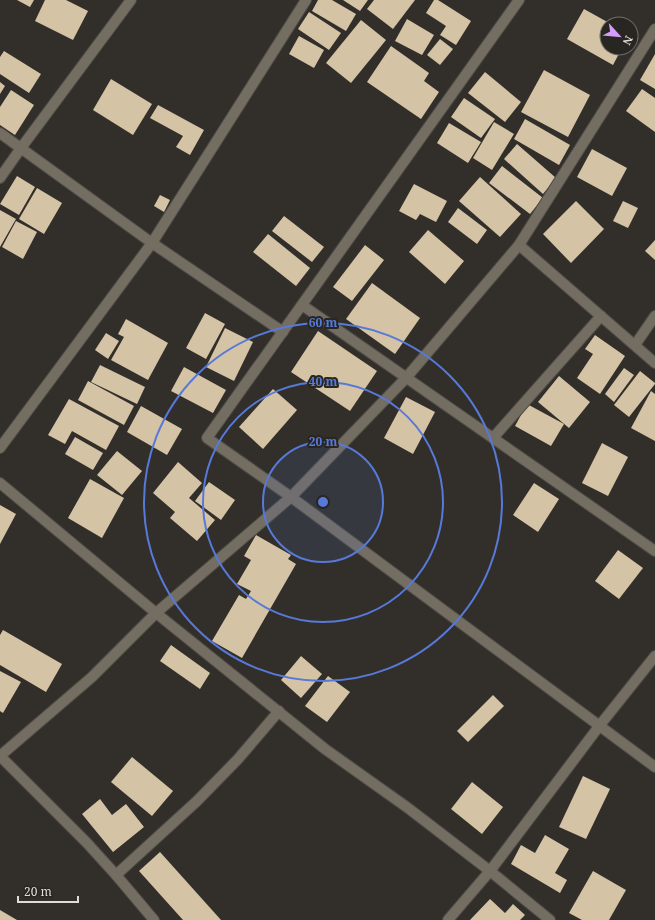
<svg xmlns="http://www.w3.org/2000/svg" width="655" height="920" font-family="'Noto Serif',serif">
  <rect width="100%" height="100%" fill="#322f2b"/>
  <g fill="#d5c3a5">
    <path d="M 17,0 L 34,0 L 30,7 Z"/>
    <path d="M 45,0 L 66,0 L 88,11 L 73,40 L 35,21 Z"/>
    <path d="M 318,0 L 332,0 L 356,14 L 346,31 L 312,11 Z"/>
    <path d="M 343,0 L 368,0 L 360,11 Z"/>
    <path d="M 374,0 L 415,0 L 393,29 L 367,9 Z"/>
    <path d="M 434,0 L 438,0 L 471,21 L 456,45 L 440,35 L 446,26 L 426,13 Z"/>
    <path d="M 584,9 L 611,24 L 607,24 L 607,48 L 622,48 L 613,65 L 567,39 Z"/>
    <path d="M 309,12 L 341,33 L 329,50 L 298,29 Z"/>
    <path d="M 407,19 L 434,35 L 422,55 L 395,41 Z"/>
    <path d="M 361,20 L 386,40 L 351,83 L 326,63 Z"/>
    <path d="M 299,36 L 324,50 L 314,68 L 289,54 Z"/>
    <path d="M 440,39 L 453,49 L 440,65 L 427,55 Z"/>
    <path d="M 391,46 L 429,73 L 424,81 L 439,92 L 421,119 L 367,82 Z"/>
    <path d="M 4,51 L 41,74 L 29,93 L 0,74 L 0,57 Z"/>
    <path d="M 655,54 L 655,89 L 640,80 Z"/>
    <path d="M 544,70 L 590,95 L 568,137 L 521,112 Z"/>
    <path d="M 485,72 L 521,102 L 505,122 L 468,93 Z"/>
    <path d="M 111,79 L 152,104 L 133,135 L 93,110 Z"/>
    <path d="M 0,82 L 5,86 L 0,94 Z"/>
    <path d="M 642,89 L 655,98 L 655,132 L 626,111 Z"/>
    <path d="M 11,90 L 34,105 L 15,135 L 0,125 L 0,107 Z"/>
    <path d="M 464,98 L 495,119 L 481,138 L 451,117 Z"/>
    <path d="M 158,105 L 204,130 L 190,155 L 176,147 L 183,136 L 150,118 Z"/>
    <path d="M 525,119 L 570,145 L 559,165 L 514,139 Z"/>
    <path d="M 494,122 L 514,134 L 492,170 L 473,158 Z"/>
    <path d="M 449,123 L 481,142 L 468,163 L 437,143 Z"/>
    <path d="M 517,144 L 556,178 L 543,194 L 504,159 Z"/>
    <path d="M 592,149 L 627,168 L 612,196 L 577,177 Z"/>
    <path d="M 502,166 L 543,198 L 530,214 L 489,183 Z"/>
    <path d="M 17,176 L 35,187 L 19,215 L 0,204 Z"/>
    <path d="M 480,177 L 521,214 L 500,237 L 459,201 Z"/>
    <path d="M 414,184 L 447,201 L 436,222 L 420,214 L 416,220 L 399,211 Z"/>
    <path d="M 37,188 L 62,203 L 44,234 L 19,219 Z"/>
    <path d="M 160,195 L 170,200 L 164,212 L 154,206 Z"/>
    <path d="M 576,201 L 604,229 L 571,263 L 543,234 Z"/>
    <path d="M 623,201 L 638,208 L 628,228 L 613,221 Z"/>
    <path d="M 458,208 L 487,230 L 477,244 L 448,222 Z"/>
    <path d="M 0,210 L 16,219 L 0,247 Z"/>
    <path d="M 284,216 L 324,247 L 312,262 L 272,231 Z"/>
    <path d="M 16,221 L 37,232 L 23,259 L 2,247 Z"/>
    <path d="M 428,230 L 464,261 L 445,284 L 409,252 Z"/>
    <path d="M 268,234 L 310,268 L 296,286 L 253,252 Z"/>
    <path d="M 655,240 L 655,260 L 645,251 Z"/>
    <path d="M 365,245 L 384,260 L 352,301 L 333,287 Z"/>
    <path d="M 372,283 L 420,318 L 395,354 L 346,319 Z"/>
    <path d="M 205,313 L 225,324 L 206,359 L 186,348 Z"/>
    <path d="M 126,319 L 168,343 L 148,380 L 111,360 L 124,337 L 118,334 Z"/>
    <path d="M 225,328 L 253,342 L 234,381 L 206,367 Z"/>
    <path d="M 318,331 L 377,371 L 350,411 L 291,372 Z"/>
    <path d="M 106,333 L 119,341 L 108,359 L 95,350 Z"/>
    <path d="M 595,335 L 625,356 L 600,394 L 577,378 L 593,354 L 585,349 Z"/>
    <path d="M 100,365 L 145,387 L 137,404 L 91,382 Z"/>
    <path d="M 184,367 L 226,390 L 213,413 L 171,391 Z"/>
    <path d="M 624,368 L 634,375 L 614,402 L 605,394 Z"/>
    <path d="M 640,371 L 655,383 L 655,384 L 629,417 L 614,405 Z"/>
    <path d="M 559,376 L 590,402 L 569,428 L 538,402 Z"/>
    <path d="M 88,381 L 134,406 L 124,425 L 78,400 Z"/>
    <path d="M 273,389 L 297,410 L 263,449 L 239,427 Z"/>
    <path d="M 651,391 L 655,394 L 655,441 L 631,428 Z"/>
    <path d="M 406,397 L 435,412 L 413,454 L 384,438 Z"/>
    <path d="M 69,399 L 119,426 L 106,450 L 72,431 L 65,444 L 48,435 Z"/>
    <path d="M 527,404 L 564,424 L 551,446 L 515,426 Z"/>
    <path d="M 141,406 L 182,429 L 167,455 L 127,432 Z"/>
    <path d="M 75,437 L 103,453 L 93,470 L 65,454 Z"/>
    <path d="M 602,443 L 628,457 L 608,496 L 582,483 Z"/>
    <path d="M 117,451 L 142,471 L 122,495 L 97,475 Z"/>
    <path d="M 178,462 L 202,483 L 189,498 L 215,520 L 197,541 L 170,518 L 175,512 L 153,493 Z"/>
    <path d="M 90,479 L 124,498 L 102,538 L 68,518 Z"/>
    <path d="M 209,482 L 235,500 L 221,520 L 195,501 Z"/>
    <path d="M 534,483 L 559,499 L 538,532 L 513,515 Z"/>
    <path d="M 0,505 L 16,514 L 0,544 Z"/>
    <path d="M 256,535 L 291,555 L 288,559 L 296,564 L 242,658 L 212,641 L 239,595 L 246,599 L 251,591 L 237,584 L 251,560 L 244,556 Z"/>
    <path d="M 618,550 L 643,568 L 619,599 L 595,581 Z"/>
    <path d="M 3,630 L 62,664 L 46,692 L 0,665 L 0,635 Z"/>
    <path d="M 171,645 L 210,673 L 200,689 L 160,661 Z"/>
    <path d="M 301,656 L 322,674 L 301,698 L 281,680 Z"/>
    <path d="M 0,671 L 21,682 L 3,713 L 0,711 Z"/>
    <path d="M 328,676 L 350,692 L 327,722 L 305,706 Z"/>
    <path d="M 493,695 L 504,706 L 468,742 L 457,731 Z"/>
    <path d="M 132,757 L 173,791 L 152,816 L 111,782 Z"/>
    <path d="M 583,776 L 610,789 L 586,839 L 559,827 Z"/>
    <path d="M 472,782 L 503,807 L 482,834 L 451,809 Z"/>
    <path d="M 100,799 L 112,815 L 126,804 L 144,827 L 113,852 L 82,814 Z"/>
    <path d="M 545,835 L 569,849 L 555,873 L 567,880 L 560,893 L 511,864 L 521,845 L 535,853 Z"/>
    <path d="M 160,852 L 221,920 L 183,920 L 139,871 Z"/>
    <path d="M 593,871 L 626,890 L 609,920 L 582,920 L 569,913 Z"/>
    <path d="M 490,899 L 505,913 L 513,904 L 525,915 L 520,920 L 470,920 Z"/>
    <path d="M 0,910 L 17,920 L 0,920 Z"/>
  </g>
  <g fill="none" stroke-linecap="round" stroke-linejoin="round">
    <g stroke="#4e4b47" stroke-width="12">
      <g id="minor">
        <path d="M 519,0 L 207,438 L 291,497 L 655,767"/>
        <path d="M 0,133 L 152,243 L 283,332"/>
        <path d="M 0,178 L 21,148 L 131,0"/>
        <path d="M 519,245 L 655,363"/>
        <path d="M 302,305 L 655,551"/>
        <path d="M 635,345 L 655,316"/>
        <path d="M 493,438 L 601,316"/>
        <path d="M 0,448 L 152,243 L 306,0"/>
        <path d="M 0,483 L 156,613 L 325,749 L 408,808 L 490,871 L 550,920"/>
        <path d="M 0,756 L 92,677 L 156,613 L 291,497 L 406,378 L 519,245 L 655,29"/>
        <path d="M 0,756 L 87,843 L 116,875 L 154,920"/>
        <path d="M 116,875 L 197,801 L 238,759 L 279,711"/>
        <path d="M 448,920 L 490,871 L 600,725 L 655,656"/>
      </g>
    </g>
    <use href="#minor" stroke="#746d61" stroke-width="10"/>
  </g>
  <circle cx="323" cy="502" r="60" fill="#5779d9" fill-opacity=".12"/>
  <g fill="none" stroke="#5779d9" stroke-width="2">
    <circle cx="323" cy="502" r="60"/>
    <circle cx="323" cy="502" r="120"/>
    <circle cx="323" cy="502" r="179"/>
  </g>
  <circle cx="323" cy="502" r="6" fill="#5779d9" stroke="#282621" stroke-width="2"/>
  <g font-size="12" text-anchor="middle" font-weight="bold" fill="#5779d9" stroke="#282621" stroke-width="4" stroke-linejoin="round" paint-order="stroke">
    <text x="323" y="327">60 m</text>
    <text x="323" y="386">40 m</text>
    <text x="323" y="446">20 m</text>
  </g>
  <g transform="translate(619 36) rotate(117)"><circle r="19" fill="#282621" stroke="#716f6b"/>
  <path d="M0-3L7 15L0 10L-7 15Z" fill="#d39cfd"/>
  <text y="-6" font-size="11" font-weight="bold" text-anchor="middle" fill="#dfddda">N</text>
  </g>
  <path d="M18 896v6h60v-6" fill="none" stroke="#dfddda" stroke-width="2"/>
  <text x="24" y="896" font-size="12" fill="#dfddda" stroke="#282621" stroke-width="3" paint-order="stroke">20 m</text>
</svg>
